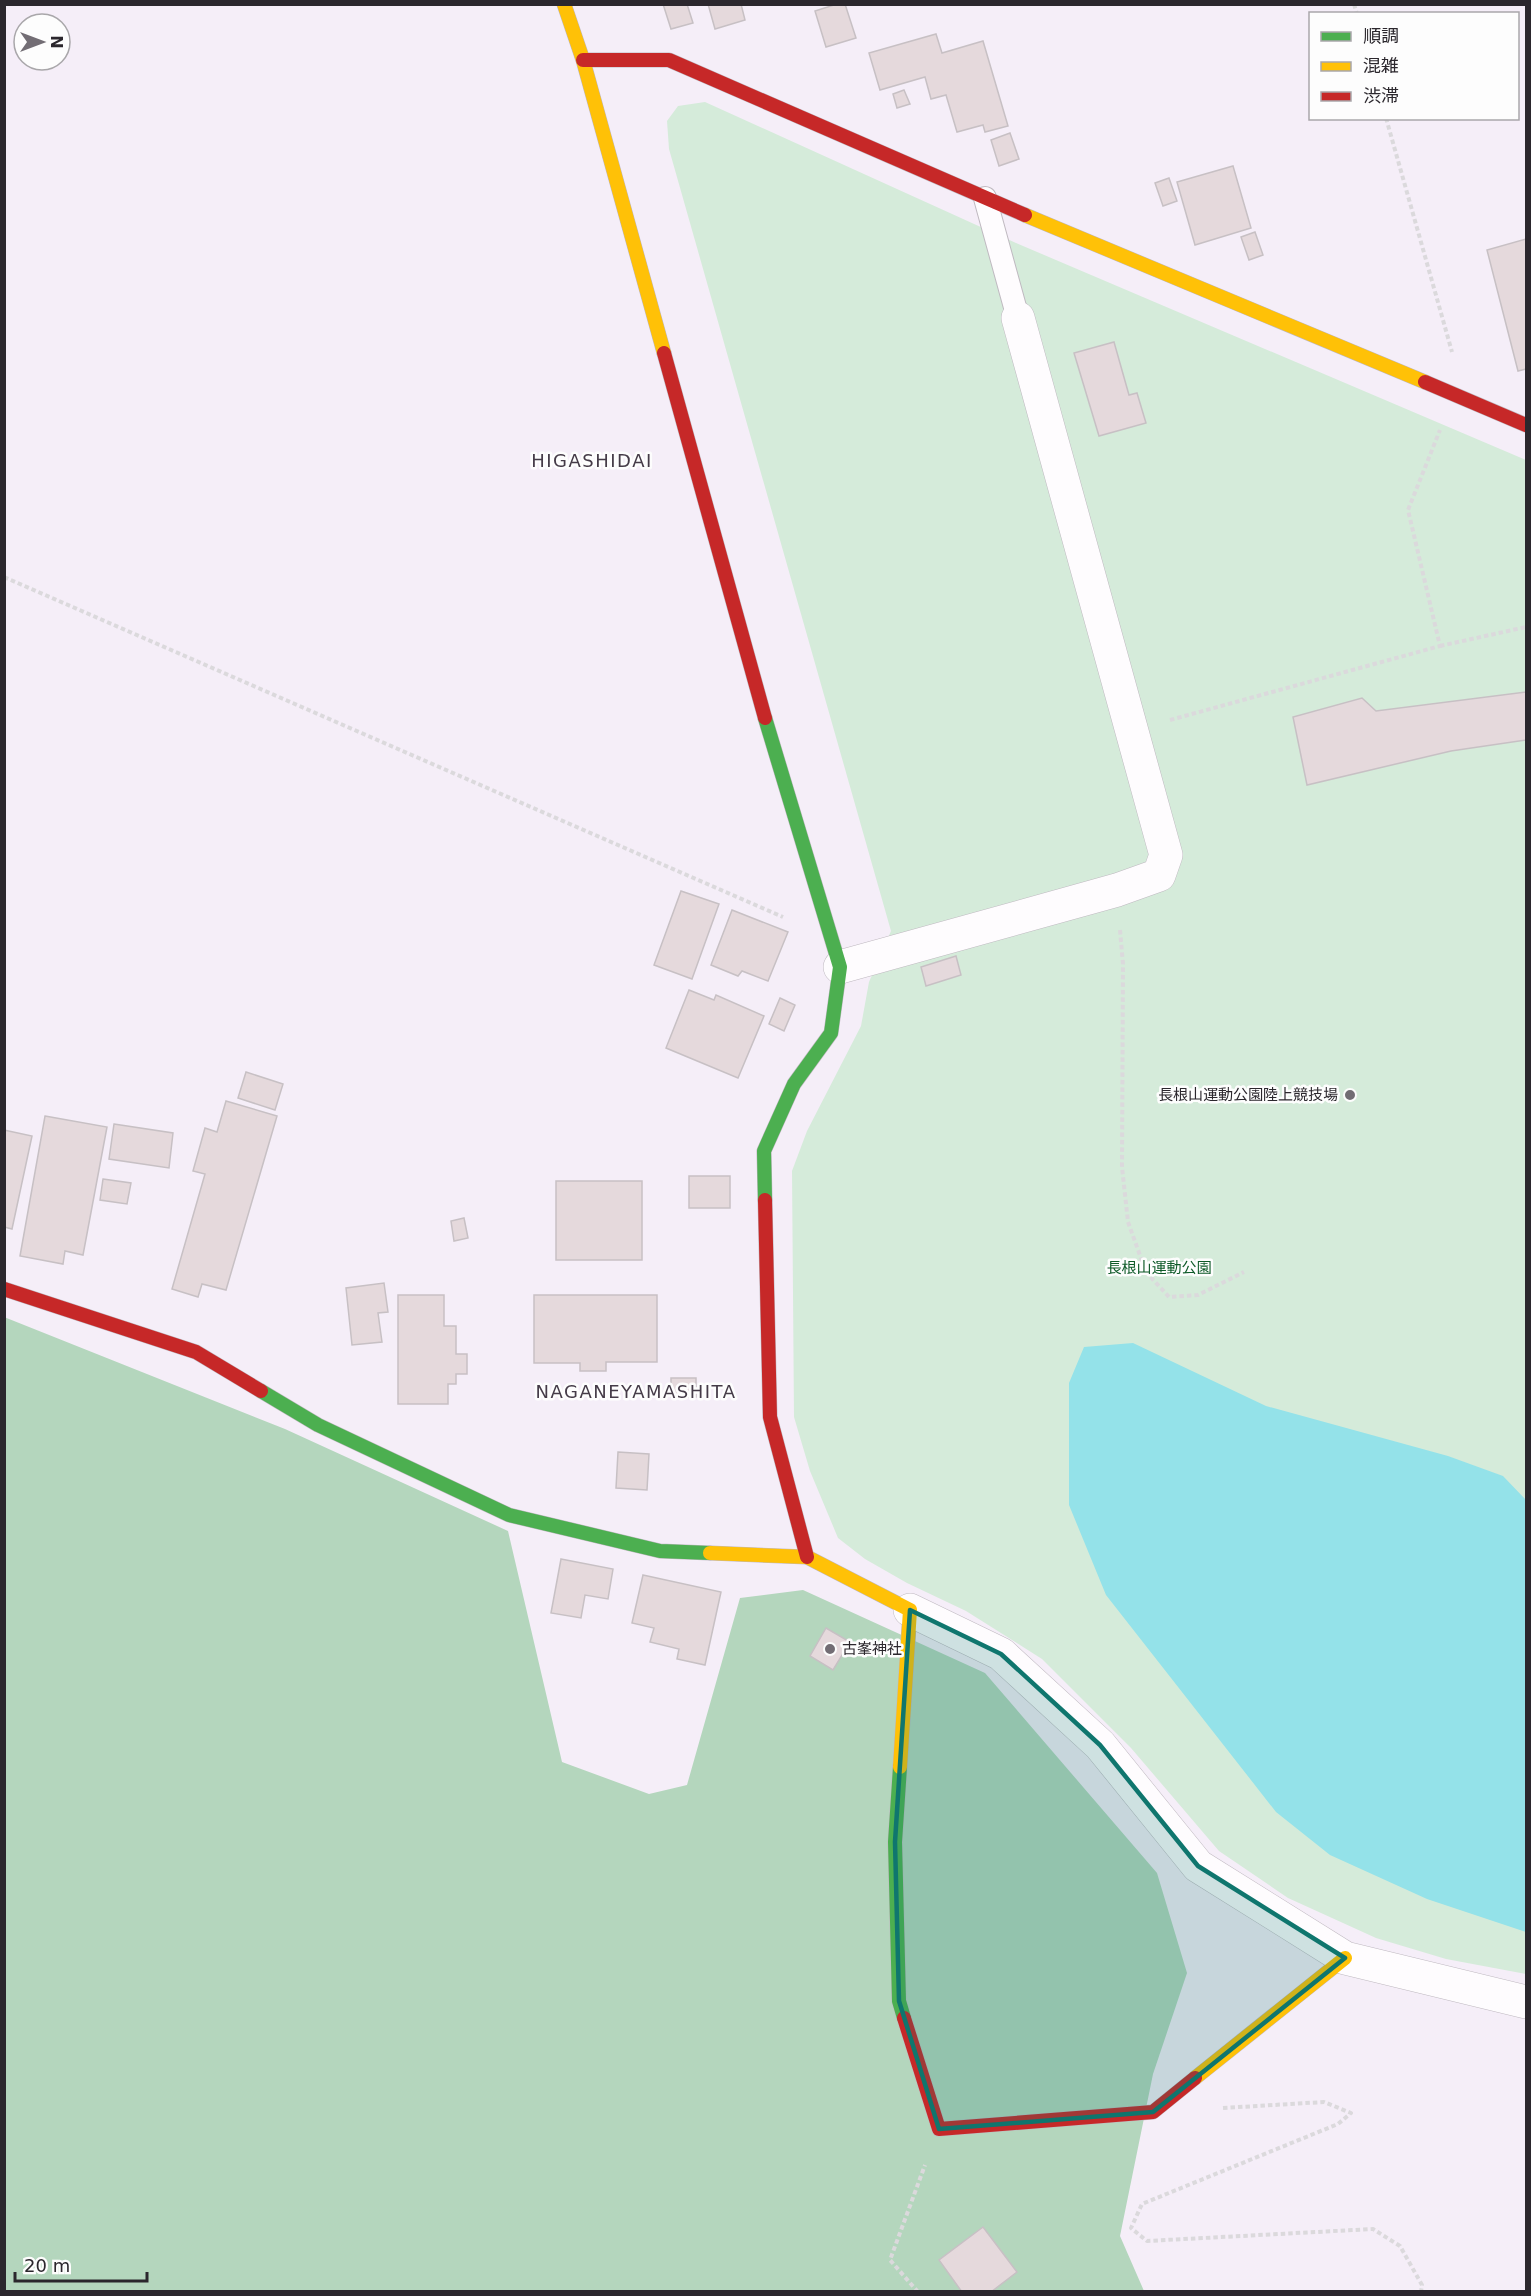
<svg xmlns="http://www.w3.org/2000/svg" width="1531" height="2296" font-family="'DejaVu Sans','Noto Sans JP',sans-serif">
  <rect width="100%" height="100%" fill="#f5eef8"/>
  <path fill="#d5ebda" d="M 705,102 L 1016,243 L 1526,460 L 1526,1974 L 1446,1959 L 1376,1938 L 1288,1898 L 1219,1851 L 1131,1748 L 1042,1659 L 966,1611 L 907,1583 L 865,1559 L 838,1538 L 810,1471 L 794,1417 L 792,1171 L 807,1131 L 861,1026 L 869,982 L 891,931 L 669,149 L 667,121 L 678,106 Z"/>
  <path fill="#b4d6bd" d="M 4,1317 L 285,1429 L 508,1531 L 562,1762 L 649,1794 L 687,1785 L 740,1598 L 803,1590 L 985,1673 L 1157,1873 L 1187,1973 L 1153,2074 L 1120,2236 L 1144,2291 L 5,2291 Z"/>
  <path fill="#94e2e9" d="M 1133,1343 L 1266,1406 L 1448,1456 L 1503,1476 L 1526,1500 L 1526,1932 L 1427,1899 L 1330,1855 L 1276,1812 L 1106,1595 L 1069,1505 L 1069,1383 L 1084,1347 Z"/>
  <g fill="#e5d9dc" stroke="#c7c0c4" stroke-width="1.5">
    <path d="M 663,4 L 687,4 L 693,23 L 671,29 Z"/>
    <path d="M 708,4 L 741,4 L 745,20 L 715,29 Z"/>
    <path d="M 837,4 L 845,4 L 856,38 L 826,47 L 815,11 Z"/>
    <path d="M 936,34 L 942,53 L 983,41 L 1008,126 L 985,132 L 983,125 L 957,132 L 946,95 L 931,99 L 925,77 L 880,90 L 869,53 Z"/>
    <path d="M 904,90 L 910,104 L 897,108 L 893,94 Z"/>
    <path d="M 1010,133 L 1019,159 L 999,166 L 991,140 Z"/>
    <path d="M 1233,166 L 1251,228 L 1195,245 L 1177,182 Z"/>
    <path d="M 1169,178 L 1177,201 L 1163,206 L 1155,183 Z"/>
    <path d="M 1255,232 L 1263,255 L 1249,260 L 1241,237 Z"/>
    <path d="M 1526,239 L 1526,369 L 1518,371 L 1487,250 Z"/>
    <path d="M 1114,342 L 1129,395 L 1137,393 L 1146,423 L 1099,436 L 1074,353 Z"/>
    <path d="M 1526,692 L 1526,740 L 1451,751 L 1307,785 L 1293,717 L 1362,698 L 1376,711 Z"/>
    <path d="M 681,891 L 719,904 L 692,979 L 654,965 Z"/>
    <path d="M 732,910 L 788,932 L 768,981 L 742,971 L 738,976 L 711,965 Z"/>
    <path d="M 956,956 L 961,975 L 926,986 L 921,967 Z"/>
    <path d="M 689,990 L 714,1000 L 716,995 L 764,1016 L 738,1078 L 666,1048 Z"/>
    <path d="M 780,998 L 795,1005 L 784,1031 L 769,1024 Z"/>
    <path d="M 246,1072 L 283,1084 L 275,1110 L 238,1098 Z"/>
    <path d="M 226,1101 L 277,1116 L 226,1290 L 202,1284 L 198,1297 L 172,1289 L 205,1174 L 193,1171 L 205,1128 L 217,1132 Z"/>
    <path d="M 45,1116 L 107,1127 L 83,1255 L 65,1251 L 63,1264 L 20,1256 Z"/>
    <path d="M 114,1124 L 173,1133 L 169,1168 L 109,1159 Z"/>
    <path d="M 4,1130 L 32,1136 L 12,1229 L 4,1227 Z"/>
    <rect x="689" y="1176" width="41" height="32"/>
    <path d="M 103,1179 L 131,1183 L 127,1204 L 100,1200 Z"/>
    <rect x="556" y="1181" width="86" height="79"/>
    <path d="M 464,1218 L 468,1238 L 454,1241 L 451,1221 Z"/>
    <path d="M 384,1283 L 388,1312 L 378,1313 L 382,1342 L 352,1345 L 346,1288 Z"/>
    <path d="M 398,1295 L 444,1295 L 444,1326 L 456,1326 L 456,1354 L 467,1354 L 467,1374 L 456,1374 L 456,1384 L 448,1384 L 448,1404 L 398,1404 Z"/>
    <path d="M 534,1295 L 657,1295 L 657,1362 L 606,1362 L 606,1371 L 580,1371 L 580,1363 L 534,1363 Z"/>
    <rect x="671" y="1378" width="25" height="19"/>
    <path d="M 618,1452 L 649,1454 L 647,1490 L 616,1488 Z"/>
    <path d="M 561,1559 L 613,1569 L 608,1599 L 585,1595 L 581,1618 L 551,1613 Z"/>
    <path d="M 643,1575 L 721,1592 L 705,1665 L 677,1659 L 679,1649 L 650,1642 L 654,1628 L 632,1623 Z"/>
    <path d="M 826,1628 L 850,1642 L 833,1670 L 810,1656 Z"/>
    <path d="M 983,2227 L 1017,2272 L 991,2292 L 962,2292 L 939,2260 Z"/>
  </g>
  <g fill="none" stroke-linecap="round" stroke-linejoin="round">
    <g stroke="#bfb9c0" stroke-width="24">
      <path id="lane" d="M 985,198 L 1018,318"/>
    </g>
    <g stroke="#bfb9c0" stroke-width="34">
      <g id="street">
        <path d="M 840,967 L 1117,890 L 1159,875 L 1166,855 L 1018,318"/>
        <path d="M 910,1610 L 1001,1654 L 1100,1745 L 1198,1866 L 1345,1958 L 1526,2002"/>
      </g>
    </g>
    <g stroke="#bfb9c0" stroke-width="15">
      <g id="fast">
        <path d="M 765,718 L 840,967 L 831,1033 L 794,1084 L 764,1151 L 765,1200"/>
        <path d="M 261,1391 L 318,1425 L 509,1515 L 660,1551 L 710,1553"/>
        <path d="M 900,1767 L 895,1842 L 899,2001 L 904,2018"/>
      </g>
    </g>
    <g stroke="#bfb9c0" stroke-width="15">
      <g id="slow">
        <path d="M 564,4 L 583,60 L 664,353"/>
        <path d="M 1025,215 L 1425,382"/>
        <path d="M 710,1553 L 807,1557 L 910,1610 L 900,1767"/>
        <path d="M 1195,2078 L 1345,1958"/>
      </g>
    </g>
    <g stroke="#bfb9c0" stroke-width="15">
      <g id="jam">
        <path d="M 583,60 L 669,60 L 1025,215"/>
        <path d="M 664,353 L 765,718"/>
        <path d="M 1425,382 L 1526,425"/>
        <path d="M 765,1200 L 770,1417 L 807,1557"/>
        <path d="M 4,1289 L 196,1352 L 261,1391"/>
        <path d="M 904,2018 L 939,2129 L 1153,2112 L 1195,2078"/>
      </g>
    </g>
    <g stroke="#dbd9dc" stroke-width="4" stroke-dasharray="4.5 3" stroke-linecap="butt">
      <path d="M 1354,4 L 1357,14"/>
      <path d="M 1386,118 L 1452,352"/>
      <path d="M 4,577 L 783,917"/>
      <path d="M 1440,646 L 1526,627"/>
      <path d="M 1170,720 L 1440,646 L 1408,510 L 1440,430"/>
      <path d="M 1120,930 L 1123,964 L 1122,1167 L 1128,1222 L 1146,1272 L 1169,1297 L 1198,1295 L 1244,1272"/>
      <path d="M 1223,2108 L 1324,2102 L 1351,2113 L 1338,2124 L 1142,2204 L 1131,2228 L 1147,2241 L 1373,2229 L 1400,2246 L 1422,2285 L 1421,2292"/>
      <path d="M 918,2292 L 890,2260 L 925,2165"/>
    </g>
    <use href="#lane" stroke="#fefcfe" stroke-width="22"/>
    <use href="#street" stroke="#fefcfe" stroke-width="33"/>
    <use href="#fast" stroke="#4caf50" stroke-width="14"/>
    <use href="#slow" stroke="#ffc107" stroke-width="14"/>
    <use href="#jam" stroke="#c62828" stroke-width="14"/>
  </g>
  <path fill="#0f766e" fill-opacity="0.2" stroke="#0f766e" stroke-width="4.5" stroke-linejoin="round" d="M 910,1610 L 1001,1654 L 1100,1745 L 1198,1866 L 1345,1958 L 1153,2112 L 939,2129 L 899,2001 L 895,1842 Z"/>
  <g fill="#726d74" stroke="#fdfdfd" stroke-width="2">
    <circle cx="1350" cy="1095" r="6"/>
    <circle cx="830" cy="1649" r="6"/>
  </g>
  <g text-anchor="middle" stroke-width="5" stroke-linejoin="round" paint-order="stroke">
    <g font-size="15" fill="#2b272d" stroke="#fdfdfd" text-anchor="end">
      <text x="1338" y="1100">長根山運動公園陸上競技場</text>
      <text x="842" y="1654" text-anchor="start">古峯神社</text>
    </g>
    <g font-size="15" fill="#0e5a28" stroke="#fdfdfd">
      <text x="1159" y="1273">長根山運動公園</text>
    </g>
    <g font-size="18" letter-spacing="1.5" fill="#453b48" stroke="#fdfdfd">
      <text x="592" y="467">HIGASHIDAI</text>
      <text x="636" y="1398">NAGANEYAMASHITA</text>
    </g>
  </g>
  <rect width="1531" height="2296" fill="none" stroke="#2b272d" stroke-width="12"/>
  <rect x="1309" y="12" width="210" height="108" fill="#fdfdfd" stroke="#a9a7aa" stroke-width="1.5"/>
  <rect x="1321" y="32" width="30" height="9" fill="#4caf50" stroke="#a9a7aa" stroke-width="1.5"/>
  <text x="1363" y="42" font-size="18" fill="#2b272d">順調</text>
  <rect x="1321" y="62" width="30" height="9" fill="#ffc107" stroke="#a9a7aa" stroke-width="1.5"/>
  <text x="1363" y="72" font-size="18" fill="#2b272d">混雑</text>
  <rect x="1321" y="92" width="30" height="9" fill="#c62828" stroke="#a9a7aa" stroke-width="1.5"/>
  <text x="1363" y="102" font-size="18" fill="#2b272d">渋滞</text>
  <g transform="translate(42 42) rotate(90)"><circle r="28" fill="#fdfdfd" stroke="#a9a7aa" stroke-width="1.5"/>
  <path d="M0-4.5L10 22L0 15L-10 22Z" fill="#726d74"/>
  <text y="-9" font-size="16" font-weight="bold" text-anchor="middle" fill="#2b272d">N</text>
  </g>
  <path d="M15 2272v9h132v-9" fill="none" stroke="#2b272d" stroke-width="3"/>
  <text x="24" y="2272" font-size="18" fill="#2b272d" stroke="#fdfdfd" stroke-width="4.5" paint-order="stroke">20 m</text>
</svg>
